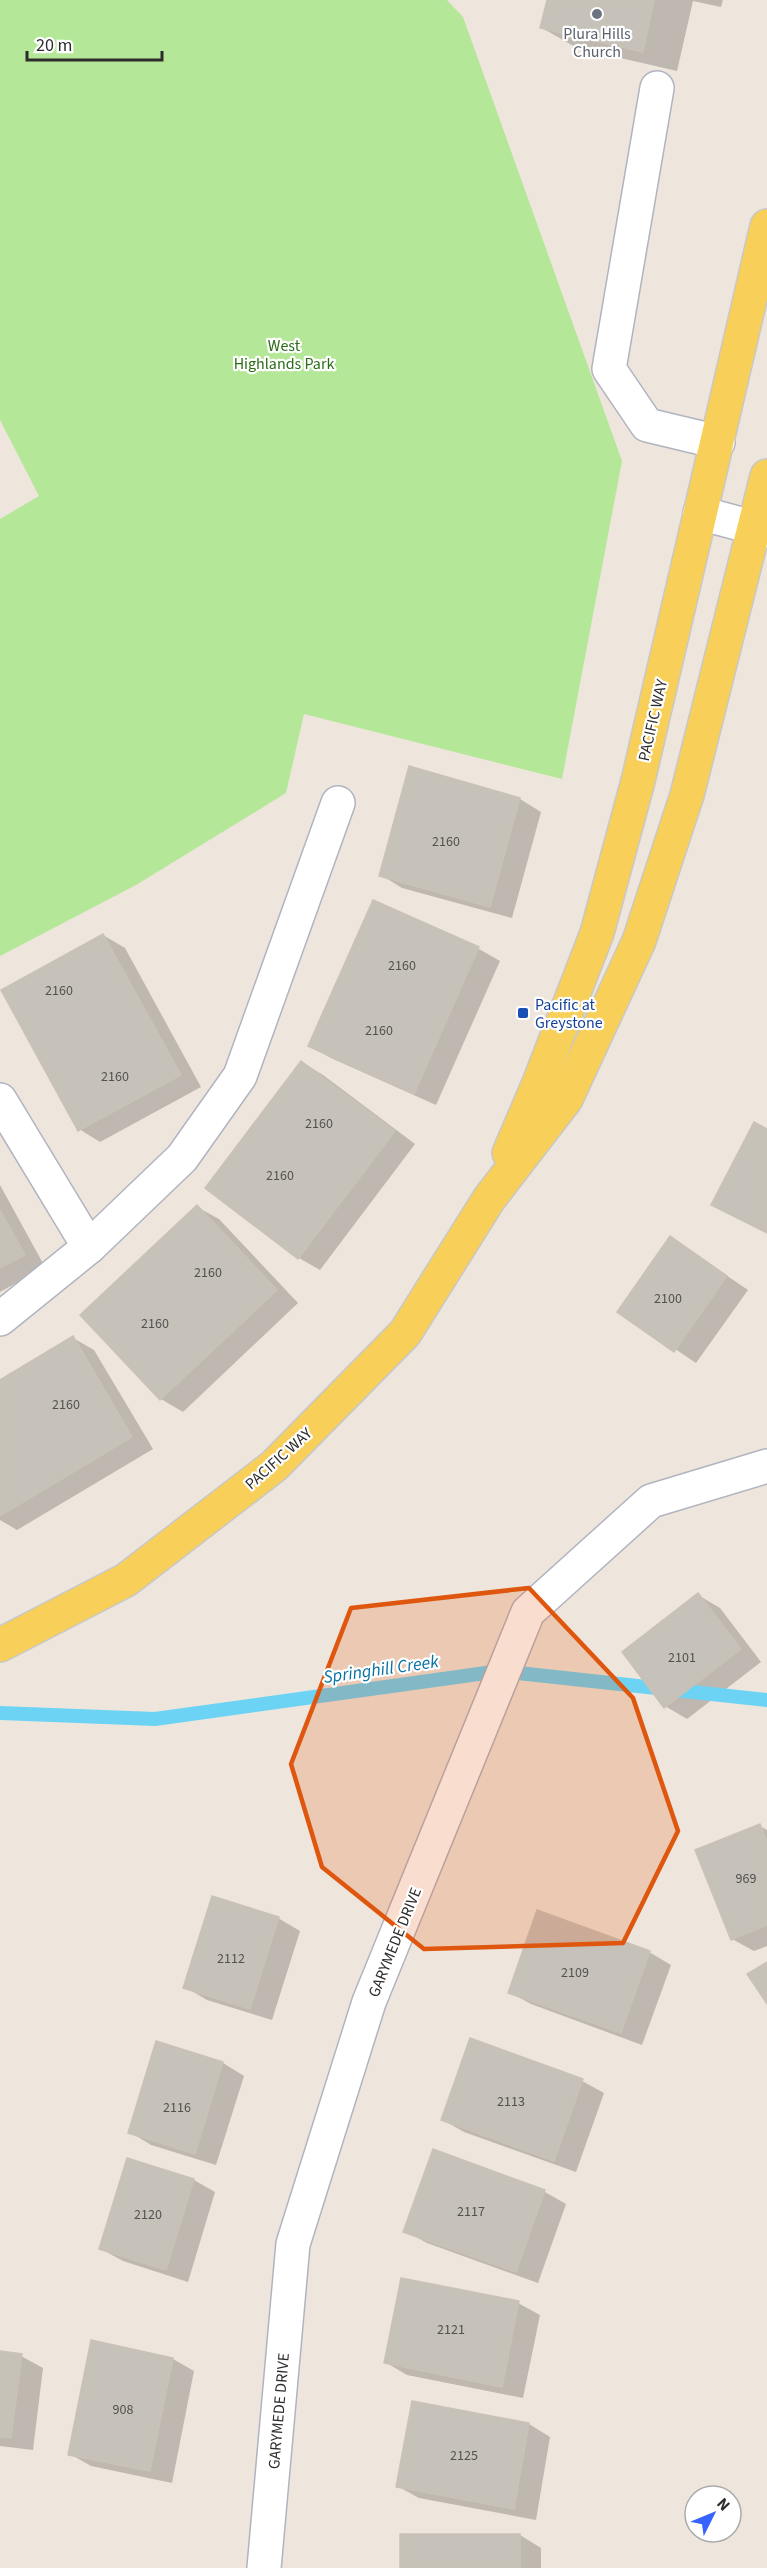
<svg xmlns="http://www.w3.org/2000/svg" width="767" height="2568" font-family="'Source Sans 3',sans-serif">
  <rect width="100%" height="100%" fill="#eee6dd"/>
  <path fill="#b4e797" d="M 0,0 L 447,0 L 463,17 L 622,461 L 562,779 L 304,714 L 286,793 L 136,885 L 0,956 L 0,519 L 39,496 L 0,420 Z"/>
  <g fill="#0003">
    <path d="M 548,0 L 723,0 L 721,7 L 693,1 L 677,71 L 577,48 L 542,28 Z"/>
    <path d="M 410,768 L 520,799 L 541,812 L 512,918 L 402,888 L 381,875 Z"/>
    <path d="M 374,902 L 479,949 L 500,961 L 436,1105 L 331,1058 L 309,1046 Z"/>
    <path d="M 103,935 L 125,948 L 201,1087 L 100,1142 L 79,1129 Z"/>
    <path d="M 302,1062 L 323,1075 L 415,1144 L 320,1270 L 299,1258 Z"/>
    <path d="M 0,1185 L 45,1267 L 0,1292 Z"/>
    <path d="M 197,1207 L 219,1219 L 298,1303 L 183,1412 L 161,1399 L 82,1315 Z"/>
    <path d="M 671,1238 L 748,1290 L 696,1363 L 619,1311 Z"/>
    <path d="M 73,1338 L 94,1350 L 153,1449 L 17,1530 L 0,1520 L 0,1381 Z"/>
    <path d="M 698,1595 L 720,1608 L 761,1662 L 687,1719 L 665,1706 Z"/>
    <path d="M 760,1826 L 767,1830 L 767,1946 L 754,1951 L 732,1939 Z"/>
    <path d="M 278,1918 L 300,1931 L 272,2020 L 207,2000 L 185,1987 Z"/>
    <path d="M 649,1952 L 671,1965 L 642,2045 L 531,2004 L 509,1992 Z"/>
    <path d="M 157,2043 L 223,2063 L 244,2076 L 216,2165 L 151,2145 L 130,2132 Z"/>
    <path d="M 582,2081 L 604,2093 L 576,2172 L 464,2132 L 443,2120 Z"/>
    <path d="M 434,2151 L 545,2192 L 566,2204 L 538,2283 L 427,2243 L 405,2231 Z"/>
    <path d="M 194,2180 L 215,2192 L 188,2282 L 123,2261 L 101,2249 Z"/>
    <path d="M 518,2303 L 540,2315 L 523,2398 L 407,2375 L 385,2362 Z"/>
    <path d="M 0,2353 L 21,2356 L 43,2368 L 33,2450 L 0,2446 Z"/>
    <path d="M 173,2359 L 194,2371 L 172,2483 L 91,2466 L 70,2454 Z"/>
    <path d="M 529,2424 L 550,2437 L 536,2520 L 419,2498 L 397,2486 Z"/>
    <path d="M 520,2535 L 541,2548 L 541,2568 L 402,2568 Z"/>
  </g>
  <g fill="none" stroke-linecap="round" stroke-linejoin="round">
    <path stroke="#6cd3f4" stroke-width="14" d="M 0,1713 L 155,1719 L 500,1671 L 767,1700"/>
  </g>
  <g fill="#c6c1b9" stroke="#cac2b7" stroke-width="1.5">
    <path d="M 547,0 L 654,0 L 643,52 L 540,28 Z"/>
    <path d="M 409,766 L 520,798 L 490,907 L 379,876 Z"/>
    <path d="M 373,900 L 479,947 L 414,1094 L 308,1046 Z"/>
    <path d="M 103,934 L 181,1075 L 78,1131 L 1,990 Z"/>
    <path d="M 301,1061 L 395,1131 L 298,1259 L 205,1188 Z"/>
    <path d="M 754,1122 L 767,1129 L 767,1233 L 711,1205 Z"/>
    <path d="M 197,1205 L 277,1290 L 160,1400 L 80,1315 Z"/>
    <path d="M 0,1210 L 25,1255 L 0,1268 Z"/>
    <path d="M 670,1236 L 727,1276 L 674,1352 L 617,1312 Z"/>
    <path d="M 73,1336 L 132,1437 L 0,1516 L 0,1380 Z"/>
    <path d="M 698,1593 L 741,1649 L 664,1708 L 622,1652 Z"/>
    <path d="M 760,1824 L 767,1842 L 767,1925 L 731,1940 L 695,1850 Z"/>
    <path d="M 212,1896 L 279,1917 L 250,2009 L 183,1988 Z"/>
    <path d="M 537,1910 L 650,1951 L 621,2033 L 508,1993 Z"/>
    <path d="M 767,1962 L 767,2004 L 747,1974 Z"/>
    <path d="M 470,2038 L 583,2079 L 554,2161 L 441,2120 Z"/>
    <path d="M 156,2041 L 223,2062 L 195,2154 L 128,2133 Z"/>
    <path d="M 433,2149 L 545,2190 L 516,2272 L 403,2232 Z"/>
    <path d="M 127,2158 L 194,2179 L 166,2270 L 99,2249 Z"/>
    <path d="M 401,2278 L 519,2301 L 502,2387 L 384,2363 Z"/>
    <path d="M 91,2340 L 173,2358 L 150,2471 L 68,2455 Z"/>
    <path d="M 0,2351 L 22,2354 L 11,2438 L 0,2437 Z"/>
    <path d="M 412,2401 L 529,2423 L 514,2509 L 396,2487 Z"/>
    <rect x="400" y="2534" width="120" height="34"/>
  </g>
  <g fill="none" stroke-linecap="round" stroke-linejoin="round">
    <g stroke="#b1b4c0" stroke-width="36">
      <g id="minor">
        <path d="M 657,88 L 609,369 L 647,425 L 718,442"/>
        <path d="M 700,513 L 767,531"/>
        <path d="M 0,1100 L 89,1247 L 0,1319"/>
        <path d="M 89,1247 L 182,1158 L 240,1076 L 338,803"/>
        <path d="M 264,2568 L 293,2244 L 369,2002 L 528,1612 L 651,1501 L 767,1466"/>
      </g>
    </g>
    <g stroke="#c8c8c8" stroke-width="36">
      <g id="major">
        <path d="M 509,1153 L 539,1083 L 597,933 L 638,781 L 767,226"/>
        <path d="M 0,1645 L 126,1580 L 274,1466 L 405,1333 L 489,1199 L 566,1099 L 639,941 L 687,795 L 767,476"/>
      </g>
    </g>
    <use href="#minor" stroke="#fff" stroke-width="33"/>
    <use href="#major" stroke="#f7cf59" stroke-width="33"/>
  </g>
  <path fill="#df570e" fill-opacity="0.2" stroke="#df570e" stroke-width="4.5" stroke-linejoin="round" d="M 529,1588 L 633,1698 L 678,1831 L 623,1943 L 424,1949 L 322,1867 L 291,1764 L 351,1608 Z"/>
  <circle fill="#6b7280" stroke="#fff" stroke-width="2" cx="597" cy="14" r="6"/>
  <rect fill="#1a4fb4" stroke="#fff" stroke-width="2" x="517" y="1007" width="12" height="12" rx="3"/>
  <g text-anchor="middle" stroke-width="4.5" stroke-linejoin="round" paint-order="stroke">
    <g font-size="14" fill="#52514f">
      <text x="446" y="846">2160</text>
      <text x="402" y="970">2160</text>
      <text x="59" y="995">2160</text>
      <text x="379" y="1035">2160</text>
      <text x="115" y="1081">2160</text>
      <text x="319" y="1128">2160</text>
      <text x="280" y="1180">2160</text>
      <text x="208" y="1277">2160</text>
      <text x="668" y="1303">2100</text>
      <text x="155" y="1328">2160</text>
      <text x="66" y="1409">2160</text>
      <text x="682" y="1662">2101</text>
      <text x="746" y="1883">969</text>
      <text x="231" y="1963">2112</text>
      <text x="575" y="1977">2109</text>
      <text x="511" y="2106">2113</text>
      <text x="177" y="2112">2116</text>
      <text x="471" y="2216">2117</text>
      <text x="148" y="2219">2120</text>
      <text x="451" y="2334">2121</text>
      <text x="123" y="2414">908</text>
      <text x="464" y="2460">2125</text>
    </g>
    <g font-size="16" fill="#5b616d" stroke="#fff">
      <text x="597" y="39">Plura Hills<tspan x="597" dy="18">Church</tspan></text>
    </g>
    <g font-size="16" fill="#2b6d17" stroke="#fff">
      <text x="284" y="351">West<tspan x="284" dy="18">Highlands Park</tspan></text>
    </g>
    <g font-size="16" fill="#2c2c2c" stroke="#fff">
      <text transform="translate(652 720) rotate(-77)" y="6">PACIFIC WAY</text>
      <text transform="translate(278 1458) rotate(-42)" y="6">PACIFIC WAY</text>
      <text transform="translate(394 1942) rotate(-68)" y="6">GARYMEDE DRIVE</text>
      <text transform="translate(278 2411) rotate(-85)" y="6">GARYMEDE DRIVE</text>
    </g>
    <g font-size="16" fill="#164399" stroke="#fff" text-anchor="start">
      <text x="535" y="1010">Pacific at<tspan x="535" dy="18">Greystone</tspan></text>
    </g>
    <g font-size="18" font-style="italic" fill="#0772a4" stroke="#fff">
      <text transform="translate(381 1669) rotate(-8)" y="6">Springhill Creek</text>
    </g>
  </g>
  <g transform="translate(713 2514) rotate(47)"><circle r="28" fill="#ffffff" stroke="#ababab" stroke-width="1.5"/>
  <path d="M0-4.5L10 22L0 15L-10 22Z" fill="#3963ff"/>
  <text y="-9" font-size="16" font-weight="bold" text-anchor="middle" fill="#2c2c2c">N</text>
  </g>
  <path d="M27 51v9h135v-9" fill="none" stroke="#2c2c2c" stroke-width="3"/>
  <text x="36" y="51" font-size="18" fill="#2c2c2c" stroke="#ffffff" stroke-width="4.5" paint-order="stroke">20 m</text>
</svg>
